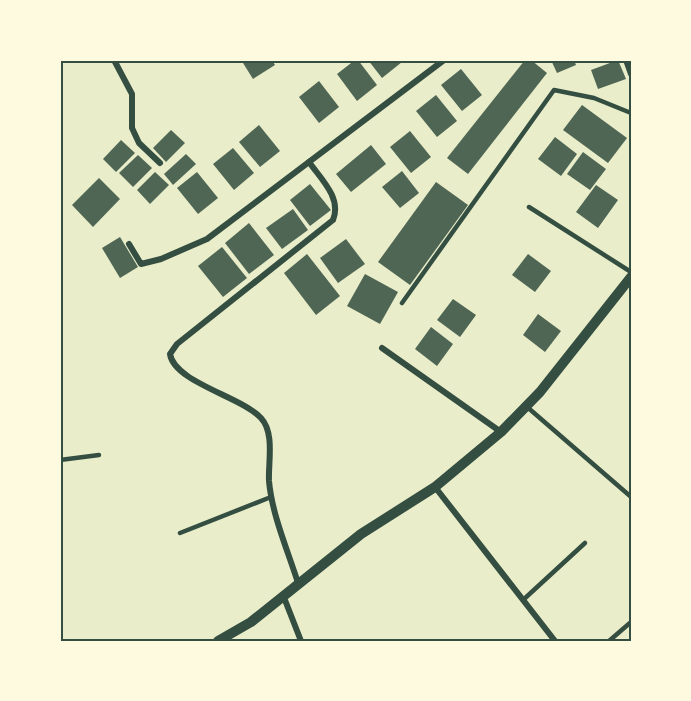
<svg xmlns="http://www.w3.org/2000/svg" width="691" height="701" font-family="Literata,serif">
  <rect width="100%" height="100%" fill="#e9edc9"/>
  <g fill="#4f6655">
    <path d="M 247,60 L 272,60 L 275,65 L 253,79 L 243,63 Z"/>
    <path d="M 355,60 L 358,60 L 377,85 L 357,101 L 337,74 Z"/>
    <path d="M 368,60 L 401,60 L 402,62 L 382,78 Z"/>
    <path d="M 525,60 L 531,60 L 547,73 L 468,174 L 447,158 Z"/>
    <path d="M 551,60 L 574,60 L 576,65 L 557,73 Z"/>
    <path d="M 618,60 L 626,79 L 598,89 L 591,70 Z"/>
    <path d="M 461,69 L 482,95 L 462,111 L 441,85 Z"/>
    <path d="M 319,81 L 339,107 L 319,123 L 299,97 Z"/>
    <path d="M 436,95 L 457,121 L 437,137 L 416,111 Z"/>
    <path d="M 582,105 L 627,138 L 608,163 L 563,130 Z"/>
    <path d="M 259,125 L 280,151 L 260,167 L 239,142 Z"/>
    <path d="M 171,130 L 185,143 L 166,162 L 153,148 Z"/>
    <path d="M 410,131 L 431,157 L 411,173 L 390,147 Z"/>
    <path d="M 555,137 L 577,154 L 561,176 L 538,159 Z"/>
    <path d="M 121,140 L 135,153 L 116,172 L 103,159 Z"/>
    <path d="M 371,145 L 386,164 L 351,192 L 336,174 Z"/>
    <path d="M 233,148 L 254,173 L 234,190 L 213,164 Z"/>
    <path d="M 583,152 L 606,169 L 590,190 L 567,174 Z"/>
    <path d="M 186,154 L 196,164 L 173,185 L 164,174 Z"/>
    <path d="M 138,155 L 152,168 L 133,187 L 119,173 Z"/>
    <path d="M 402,171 L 419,193 L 400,208 L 382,187 Z"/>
    <path d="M 155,172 L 169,185 L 150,204 L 137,190 Z"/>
    <path d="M 197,172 L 218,198 L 198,214 L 177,188 Z"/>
    <path d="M 99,178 L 120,199 L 93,227 L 72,205 Z"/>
    <path d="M 436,182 L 468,205 L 410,285 L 378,262 Z"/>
    <path d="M 310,184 L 331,210 L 310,226 L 290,200 Z"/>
    <path d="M 596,185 L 618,200 L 598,228 L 576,212 Z"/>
    <path d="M 293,209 L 308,230 L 282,249 L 266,228 Z"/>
    <path d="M 249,223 L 274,255 L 249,274 L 225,243 Z"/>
    <path d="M 120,237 L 138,267 L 120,278 L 102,248 Z"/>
    <path d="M 346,239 L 365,264 L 338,283 L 320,258 Z"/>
    <path d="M 222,247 L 247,278 L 223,297 L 198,266 Z"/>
    <path d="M 307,254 L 340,296 L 316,315 L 284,273 Z"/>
    <path d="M 528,254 L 551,271 L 535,292 L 512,275 Z"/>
    <path d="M 365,274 L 398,292 L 380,324 L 347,306 Z"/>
    <path d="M 453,299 L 476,315 L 460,337 L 437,320 Z"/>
    <path d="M 538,314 L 561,331 L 545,352 L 523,335 Z"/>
    <path d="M 431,327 L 453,344 L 437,366 L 415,349 Z"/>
  </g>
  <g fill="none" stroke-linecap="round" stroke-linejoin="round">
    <g stroke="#344e41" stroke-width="4.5">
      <path d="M 529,207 L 631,272"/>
      <path d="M 402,303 L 554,90 L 594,98 L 631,113"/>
      <path d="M 526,406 L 630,496"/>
      <path d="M 60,460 L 99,455"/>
      <path d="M 180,533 L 271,497"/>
      <path d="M 523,600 L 585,543"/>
      <path d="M 609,641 L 631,622"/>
    </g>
    <g stroke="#344e41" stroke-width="6">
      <path d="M 114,60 L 132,94 L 132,128 L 139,143 L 160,163"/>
      <path d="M 626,60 L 631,74"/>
      <path d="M 129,244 L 141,264 L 161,259 L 207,239 L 444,60"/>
      <path d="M 382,348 L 501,432"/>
      <path d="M 435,487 L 555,641"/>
      <path d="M 298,583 C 288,551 272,515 269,481 C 268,463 275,433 261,418 C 242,397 174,382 170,354 L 177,344 L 333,220 C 342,198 321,179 309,162"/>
      <path d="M 283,595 L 301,641"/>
    </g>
    <path stroke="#344e41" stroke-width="10" d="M 218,641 L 251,622 L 361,534 L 435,487 L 501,432 L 540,392 L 631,277"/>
  </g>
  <rect width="691" height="701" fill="none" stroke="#fefae0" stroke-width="123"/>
  <rect x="62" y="62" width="568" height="578" fill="none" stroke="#344e41" stroke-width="2"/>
</svg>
